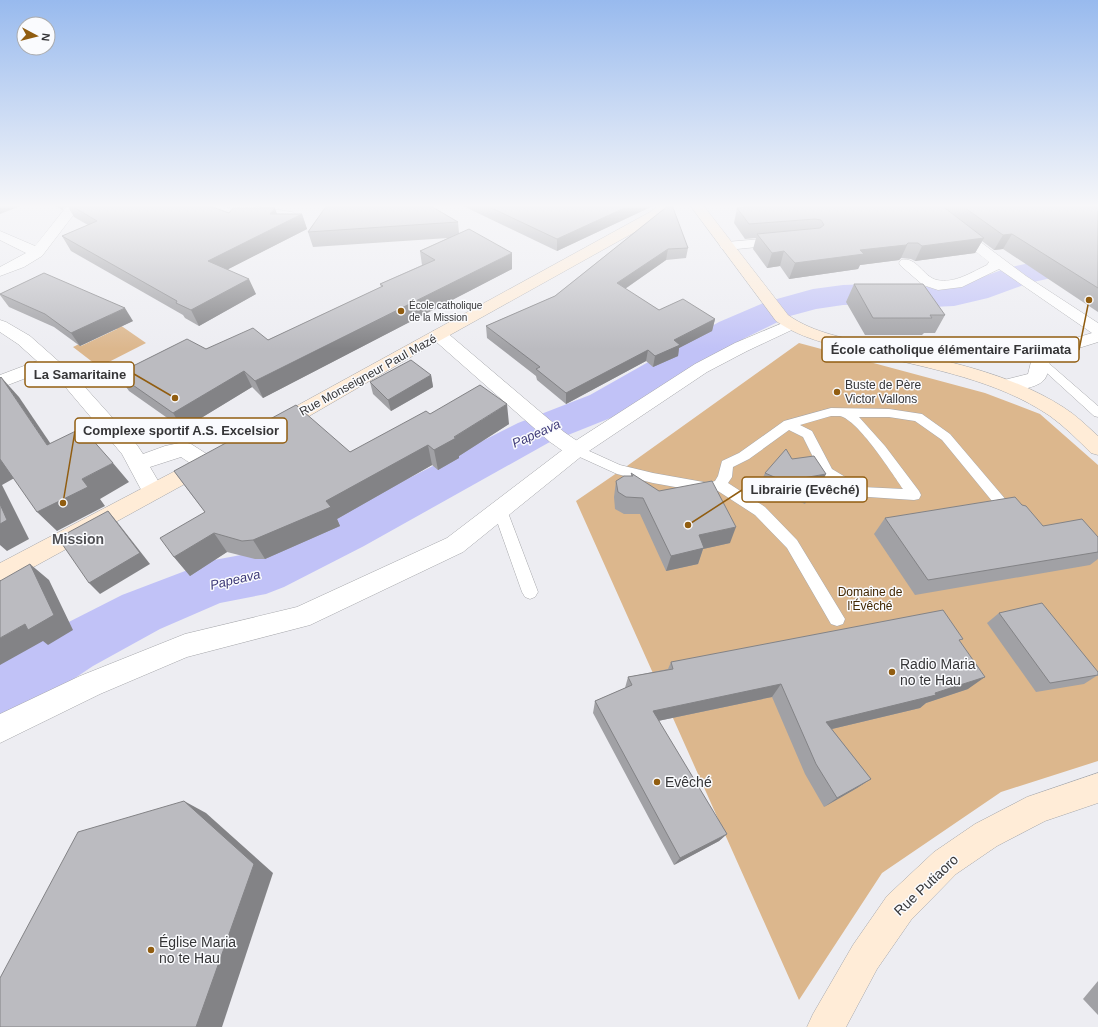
<svg xmlns="http://www.w3.org/2000/svg" width="1098" height="1027" font-family="Helvetica,sans-serif">
  <rect width="100%" height="100%" fill="#ededf2"/>
  <g fill="#dcb78d">
    <path d="M 120,325 L 146,343 L 99,367 L 73,347 L 79,344 L 81,346 L 117,329 L 116,327 Z"/>
    <path d="M 799,343 L 985,393 L 1040,414 L 1098,465 L 1098,761 L 1001,792 L 882,873 L 799,1000 L 576,501 L 627,466 Z"/>
  </g>
  <g fill="none" stroke-linecap="round" stroke-linejoin="round">
    <path fill="#c1c2f7" fill-rule="evenodd" d="M 1078,252 L 1098,252 L 1098,270 L 1078,272 L 1029,283 L 988,298 L 954,306 L 932,307 L 874,304 L 843,305 L 816,309 L 790,316 L 745,338 L 618,415 L 548,443 L 364,546 L 284,587 L 266,594 L 220,603 L 160,629 L 93,666 L 21,714 L 0,723 L 0,661 L 53,630 L 122,595 L 214,560 L 258,552 L 330,518 L 518,423 L 590,395 L 719,322 L 766,302 L 813,289 L 843,285 L 874,284 L 932,287 L 954,286 L 966,283 L 1007,268 Z"/>
    <g stroke="#a6a7ab" stroke-width="1">
      <g id="service">
        <path d="M 223,205 L 246,205 L 292,212 L 296,215 L 292,218 L 227,207 Z"/>
        <path d="M 1041,359 L 1045,360 L 1098,406 L 1098,417 L 1094,416 L 1037,364 L 1035,362 L 1037,360 Z"/>
        <path d="M 831,408 L 889,409 L 922,414 L 950,434 L 1018,514 L 1016,518 L 1011,519 L 1006,518 L 942,440 L 915,421 L 889,417 L 859,417 L 885,446 L 919,491 L 921,495 L 919,499 L 914,500 L 854,496 L 822,475 L 803,437 L 789,430 L 749,459 L 733,467 L 732,477 L 728,483 L 765,507 L 797,540 L 845,619 L 843,624 L 837,626 L 831,624 L 787,548 L 755,515 L 718,491 L 709,493 L 653,483 L 617,474 L 571,453 L 570,450 L 571,447 L 576,445 L 620,465 L 653,473 L 709,483 L 715,481 L 718,476 L 722,461 L 739,453 L 784,421 ZM 831,416 C 834,416 838,416 840,416 C 858,420 892,473 903,489 L 862,487 L 832,469 L 812,431 L 800,425 Z"/>
        <path d="M 500,505 L 505,506 L 507,510 L 538,592 L 535,597 L 530,599 L 525,597 L 522,592 L 493,510 L 495,506 Z"/>
      </g>
    </g>
    <g stroke="#a6a7ab" stroke-width="1">
      <g id="minor">
        <path d="M 68,205 L 81,205 L 42,256 L 24,267 L 0,276 L 0,267 L 26,253 L 0,240 L 0,231 L 35,246 Z"/>
        <path d="M 916,205 L 931,205 L 1026,276 L 1098,323 L 1098,342 L 1050,357 C 1050,364 1048,377 1043,381 C 1035,389 1009,392 1000,389 L 997,385 L 1000,381 L 1028,374 L 1033,354 L 1036,350 L 1092,333 L 999,269 L 962,287 L 938,290 L 923,285 L 901,266 L 899,263 L 901,260 C 917,256 923,277 937,280 C 954,284 972,272 987,265 L 989,262 Z"/>
        <path d="M 783,237 L 788,238 L 790,241 L 788,244 L 727,250 L 722,249 L 720,246 L 722,243 L 727,242 Z"/>
        <path d="M 0,320 L 6,322 L 30,336 L 74,375 L 137,445 L 143,454 L 165,446 L 184,442 L 191,444 L 213,458 L 216,463 L 213,468 C 200,472 192,464 181,457 L 150,467 L 164,491 L 161,497 L 153,499 L 145,497 L 122,454 L 62,383 L 47,370 L 0,388 L 0,375 L 37,361 L 18,344 L 0,332 Z"/>
        <path d="M 439,330 L 445,331 L 564,432 L 583,445 L 586,450 L 583,455 C 570,459 561,449 550,442 L 433,339 L 431,335 L 433,331 Z"/>
      </g>
    </g>
    <g stroke="#a6a7ab" stroke-width="1">
      <path id="tertiary" d="M 790,320 L 796,322 L 798,325 L 796,328 L 747,351 L 707,372 L 583,455 L 463,552 L 310,625 L 187,657 L 100,694 L 0,743 L 0,714 L 80,676 L 185,634 L 297,607 L 447,538 L 569,445 L 695,364 L 735,343 Z"/>
    </g>
    <g stroke="#a6a7ab" stroke-width="1">
      <g id="secondary">
        <path d="M 660,205 L 675,205 L 660,218 L 423,350 L 285,430 L 278,432 L 271,430 L 268,425 L 271,420 L 650,212 Z"/>
        <path d="M 690,205 L 703,205 L 788,315 C 815,334 847,338 879,346 C 942,360 1008,372 1063,407 C 1076,415 1087,426 1098,436 L 1098,455 L 1091,453 C 1078,440 1065,427 1050,416 C 997,380 932,369 870,354 C 838,346 804,341 776,321 Z"/>
        <path d="M 205,457 L 212,459 L 215,464 L 212,469 L 8,581 L 0,584 L 0,563 L 198,459 Z"/>
        <path d="M 1098,773 L 1098,803 L 1045,821 L 997,846 L 956,874 L 911,920 L 877,969 L 846,1027 L 807,1027 L 813,1014 L 853,945 L 887,896 L 934,852 L 975,824 L 1027,797 Z"/>
      </g>
    </g>
    <use href="#service" fill="#fff" fill-rule="evenodd"/>
    <use href="#minor" fill="#fff" fill-rule="evenodd"/>
    <use href="#tertiary" fill="#fff" fill-rule="evenodd"/>
    <use href="#secondary" fill="#ffecd7" fill-rule="evenodd"/>
  </g>
  <g fill="#a1a1a5">
    <path d="M 54,205 L 66,205 L 62,210 Z"/>
    <path d="M 67,205 L 207,205 L 229,213 L 302,214 L 307,229 L 228,269 L 256,294 L 199,326 L 185,318 L 183,315 L 71,251 L 62,236 L 88,225 L 74,217 Z"/>
    <path d="M 327,205 L 432,205 L 431,206 L 458,222 L 459,233 L 512,269 L 263,398 L 252,387 L 183,429 L 129,391 L 117,374 L 206,349 L 268,340 L 381,287 L 380,284 L 422,265 L 420,251 L 448,238 L 313,247 L 308,232 Z"/>
    <path d="M 461,205 L 655,205 L 557,251 Z"/>
    <path d="M 669,205 L 688,248 L 686,258 L 666,260 L 625,289 L 659,310 L 715,319 L 712,331 L 679,348 L 678,356 L 653,367 L 646,361 L 566,404 L 537,380 L 536,376 L 487,338 L 486,326 L 555,296 Z"/>
    <path d="M 743,205 L 1098,205 L 1098,312 L 1003,249 L 994,250 L 982,241 L 975,253 L 915,261 L 911,259 L 901,258 L 899,260 L 860,265 L 858,269 L 789,279 L 780,266 L 767,268 L 753,249 L 756,238 L 745,239 L 734,223 L 737,208 L 746,207 Z"/>
    <path d="M 854,284 L 945,315 L 935,333 L 924,333 L 922,335 L 865,335 L 846,302 Z"/>
    <path d="M 0,294 L 133,321 L 80,346 L 54,327 L 9,307 L 0,295 Z"/>
    <path d="M 431,375 L 433,387 L 391,411 L 373,394 L 370,382 Z"/>
    <path d="M 430,414 L 509,424 L 459,456 L 459,458 L 438,470 L 432,465 L 337,519 L 340,526 L 265,559 L 255,559 L 227,552 L 190,576 L 174,557 L 205,512 L 188,490 L 174,471 L 350,452 Z"/>
    <path d="M 631,473 L 730,543 L 703,549 L 698,564 L 666,571 L 640,514 L 624,514 L 615,509 L 614,497 L 616,481 L 631,476 Z"/>
    <path d="M 765,473 L 820,486 L 808,488 L 811,493 L 805,504 L 760,484 Z"/>
    <path d="M 885,518 L 1043,526 L 1098,552 L 1098,559 L 1090,565 L 915,595 L 874,534 Z"/>
    <path d="M 999,613 L 1098,672 L 1098,675 L 1084,684 L 1036,692 L 987,623 Z"/>
    <path d="M 960,642 L 968,689 L 926,703 L 920,708 L 832,729 L 871,779 L 857,788 L 824,807 L 805,774 L 772,697 L 658,721 L 727,834 L 719,841 L 674,865 L 593,713 L 595,701 L 625,688 L 628,677 L 668,669 L 671,662 Z"/>
    <path d="M 1098,981 L 1098,1015 L 1083,999 Z"/>
  </g>
  <g fill="#838386">
    <path d="M 0,205 L 23,205 L 0,214 Z"/>
    <path d="M 59,205 L 66,205 L 62,210 Z"/>
    <path d="M 631,205 L 655,205 L 557,251 L 557,239 Z"/>
    <path d="M 275,208 L 280,223 L 302,214 L 307,229 L 215,276 L 208,261 L 270,214 Z"/>
    <path d="M 1012,234 L 1003,249 L 994,250 L 1003,235 Z"/>
    <path d="M 984,238 L 975,253 L 915,261 L 922,246 Z"/>
    <path d="M 908,243 L 901,258 L 899,260 L 860,265 L 858,269 L 789,279 L 795,263 L 860,250 Z"/>
    <path d="M 668,249 L 666,260 L 616,295 L 617,283 Z"/>
    <path d="M 784,251 L 780,266 L 767,268 L 772,253 Z"/>
    <path d="M 512,253 L 512,269 L 263,398 L 255,381 Z"/>
    <path d="M 249,279 L 256,294 L 199,326 L 191,310 Z"/>
    <path d="M 125,308 L 133,321 L 80,346 L 71,333 Z"/>
    <path d="M 715,319 L 712,331 L 679,348 L 678,356 L 653,367 L 655,356 L 674,340 Z"/>
    <path d="M 648,350 L 646,361 L 566,404 L 566,393 Z"/>
    <path d="M 244,371 L 252,387 L 183,429 L 173,413 Z"/>
    <path d="M 431,375 L 433,387 L 391,411 L 388,400 Z"/>
    <path d="M 1,377 L 19,397 L 65,465 L 47,445 Z"/>
    <path d="M 507,404 L 509,424 L 459,456 L 459,458 L 438,470 L 434,450 Z"/>
    <path d="M 428,445 L 432,465 L 337,519 L 340,526 L 265,559 L 253,540 Z"/>
    <path d="M 0,458 L 18,476 L 2,485 L 29,539 L 7,551 L 0,545 Z"/>
    <path d="M 113,463 L 129,482 L 100,499 L 105,506 L 57,531 L 37,512 L 82,479 Z"/>
    <path d="M 826,474 L 820,486 L 802,489 L 803,478 Z"/>
    <path d="M 108,511 L 118,523 L 150,564 L 100,594 L 89,583 Z"/>
    <path d="M 736,527 L 730,543 L 703,549 L 698,564 L 666,571 L 671,556 L 699,535 Z"/>
    <path d="M 214,533 L 227,552 L 190,576 L 174,557 Z"/>
    <path d="M 30,564 L 49,580 L 73,630 L 48,645 L 43,641 L 0,665 L 0,638 L 25,624 Z"/>
    <path d="M 985,677 L 968,689 L 926,703 L 920,708 L 815,733 L 826,722 L 935,693 Z"/>
    <path d="M 781,684 L 772,697 L 648,723 L 653,711 Z"/>
    <path d="M 871,779 L 857,788 L 824,807 L 837,798 Z"/>
    <path d="M 184,801 L 206,813 L 273,873 L 222,1027 L 196,1027 Z"/>
    <path d="M 727,834 L 719,841 L 674,865 L 680,858 Z"/>
  </g>
  <g fill="#bbbbc0" stroke="#838386">
    <path d="M 70,205 L 207,205 L 229,213 L 233,208 L 275,208 L 270,214 L 302,214 L 208,261 L 249,279 L 191,310 L 176,303 L 177,301 L 62,236 L 97,221 Z"/>
    <path d="M 327,205 L 429,205 L 458,222 L 308,232 Z"/>
    <path d="M 485,205 L 631,205 L 557,239 Z"/>
    <path d="M 669,205 L 672,205 L 688,248 L 668,249 L 617,283 L 659,310 L 683,299 L 715,319 L 674,340 L 680,345 L 655,356 L 648,350 L 566,393 L 536,369 L 540,367 L 486,326 L 555,296 Z"/>
    <path d="M 764,205 L 941,205 L 984,238 L 922,246 L 918,243 L 908,243 L 906,245 L 860,250 L 864,254 L 795,263 L 784,251 L 772,253 L 757,234 L 820,228 L 824,225 L 821,220 L 815,219 L 749,224 L 737,208 Z"/>
    <path d="M 961,205 L 1098,205 L 1098,288 L 1012,234 L 1003,235 Z"/>
    <path d="M 469,229 L 512,253 L 255,381 L 244,371 L 173,413 L 117,374 L 187,339 L 206,349 L 253,328 L 268,340 L 383,286 L 380,284 L 435,260 L 420,251 Z"/>
    <path d="M 44,273 L 125,308 L 71,333 L 45,314 L 0,294 Z"/>
    <path d="M 854,284 L 923,284 L 945,315 L 930,315 L 932,318 L 873,318 Z"/>
    <path d="M 411,360 L 431,375 L 388,400 L 370,382 Z"/>
    <path d="M 1,377 L 47,445 L 82,428 L 113,463 L 82,479 L 88,487 L 37,512 L 0,459 L 0,378 Z"/>
    <path d="M 480,385 L 507,404 L 454,437 L 456,438 L 434,450 L 428,445 L 326,501 L 331,507 L 253,540 L 242,541 L 214,533 L 174,557 L 160,538 L 205,512 L 174,471 L 296,405 L 350,452 L 426,411 L 430,414 Z"/>
    <path d="M 786,449 L 792,459 L 814,456 L 826,474 L 803,478 L 811,493 L 765,473 Z"/>
    <path d="M 631,473 L 659,491 L 712,481 L 736,527 L 699,535 L 704,548 L 671,556 L 643,498 L 626,497 L 618,492 L 616,481 L 624,476 L 633,476 Z"/>
    <path d="M 1015,497 L 1022,505 L 1026,506 L 1043,526 L 1082,519 L 1098,537 L 1098,552 L 928,580 L 885,518 Z"/>
    <path d="M 0,504 L 7,520 L 0,524 Z"/>
    <path d="M 108,511 L 140,553 L 89,583 L 58,538 Z"/>
    <path d="M 30,564 L 54,615 L 28,630 L 25,624 L 0,638 L 0,580 L 0,581 Z"/>
    <path d="M 1042,603 L 1098,672 L 1098,675 L 1050,683 L 999,613 Z"/>
    <path d="M 943,610 L 963,639 L 959,640 L 985,677 L 935,693 L 936,695 L 826,722 L 871,779 L 837,798 L 816,764 L 781,684 L 653,711 L 727,834 L 680,858 L 595,701 L 632,685 L 628,677 L 673,669 L 671,662 Z"/>
    <path d="M 184,801 L 254,864 L 196,1027 L 0,1027 L 0,978 L 78,832 Z"/>
  </g>
  <linearGradient id="sky" x2="0" y2="1"><stop stop-color="#98baee"/><stop offset="0.59" stop-color="#f7f7f9"/><stop offset="1" stop-color="#f7f7f9" stop-opacity="0"/></linearGradient>
  <rect width="1098" height="349" fill="url(#sky)"/>
  <g fill="#915d10" stroke="#fafbfe" stroke-width="1.5">
    <circle cx="401" cy="311" r="4"/>
    <circle cx="837" cy="392" r="4"/>
    <circle cx="892" cy="672" r="4"/>
    <circle cx="657" cy="782" r="4"/>
    <circle cx="151" cy="950" r="4"/>
  </g>
  <g text-anchor="middle" stroke-width="3" stroke-linejoin="round" paint-order="stroke">
    <g font-size="10" fill="#353537" stroke="#fafbfe" text-anchor="start">
      <text x="409" y="309">École catholique<tspan x="409" dy="12">de la Mission</tspan></text>
    </g>
    <g font-size="12" fill="#353537" stroke="#fafbfe">
      <text transform="translate(368 375) rotate(-29)" y="4">Rue Monseigneur Paul Mazé</text>
    </g>
    <g font-size="12" fill="#353537" stroke="#fafbfe" text-anchor="start">
      <text x="845" y="389">Buste de Père<tspan x="845" dy="14">Victor Vallons</tspan></text>
    </g>
    <g font-size="12" fill="#412702" stroke="#fafbfe">
      <text x="870" y="596">Domaine de<tspan x="870" dy="14">l'Évêché</tspan></text>
    </g>
    <g font-size="13" font-style="italic" fill="#3d3978" stroke="#fafbfe">
      <text transform="translate(536 433) rotate(-24)" y="5">Papeava</text>
      <text transform="translate(235 579) rotate(-13)" y="5">Papeava</text>
    </g>
    <g font-size="14" font-weight="bold" fill="#505054" stroke="#fafbfe">
      <text x="78" y="544">Mission</text>
    </g>
    <g font-size="14" fill="#353537" stroke="#fafbfe" text-anchor="start">
      <text x="900" y="669">Radio Maria<tspan x="900" dy="16">no te Hau</tspan></text>
      <text x="665" y="787">Evêché</text>
      <text x="159" y="947">Église Maria<tspan x="159" dy="16">no te Hau</tspan></text>
    </g>
    <g font-size="14" fill="#353537" stroke="#fafbfe">
      <text transform="translate(926 885) rotate(-43)" y="5">Rue Putiaoro</text>
    </g>
  </g>
  <path fill="none" stroke="#915d10" stroke-width="1.5" d="M1089 300L1079 350M175 398L134 374M63 503L75 431M688 525L742 490"/>
  <g fill="#915d10" stroke="#fafbfe" stroke-width="1.5">
    <circle cx="1089" cy="300" r="4"/>
    <circle cx="175" cy="398" r="4"/>
    <circle cx="63" cy="503" r="4"/>
    <circle cx="688" cy="525" r="4"/>
  </g>
  <g fill="#fafbfe" stroke="#915d10" stroke-width="1.5">
    <rect x="822" y="337" width="257" height="25" rx="4"/>
    <rect x="25" y="362" width="109" height="25" rx="4"/>
    <rect x="75" y="418" width="212" height="25" rx="4"/>
    <rect x="742" y="477" width="125" height="25" rx="4"/>
  </g>
  <g font-size="13" text-anchor="middle" font-weight="bold" fill="#353537">
    <text x="951" y="354">École catholique élémentaire Fariimata</text>
    <text x="80" y="379">La Samaritaine</text>
    <text x="181" y="435">Complexe sportif A.S. Excelsior</text>
    <text x="805" y="494">Librairie (Evêché)</text>
  </g>
  <g transform="translate(36 36) rotate(97)"><circle r="19" fill="#fafbfe" stroke="#abacae"/>
  <path d="M0-3L7 15L0 10L-7 15Z" fill="#915d10"/>
  <text y="-6" font-size="11" font-weight="bold" text-anchor="middle" fill="#353537">N</text>
  </g>
</svg>
